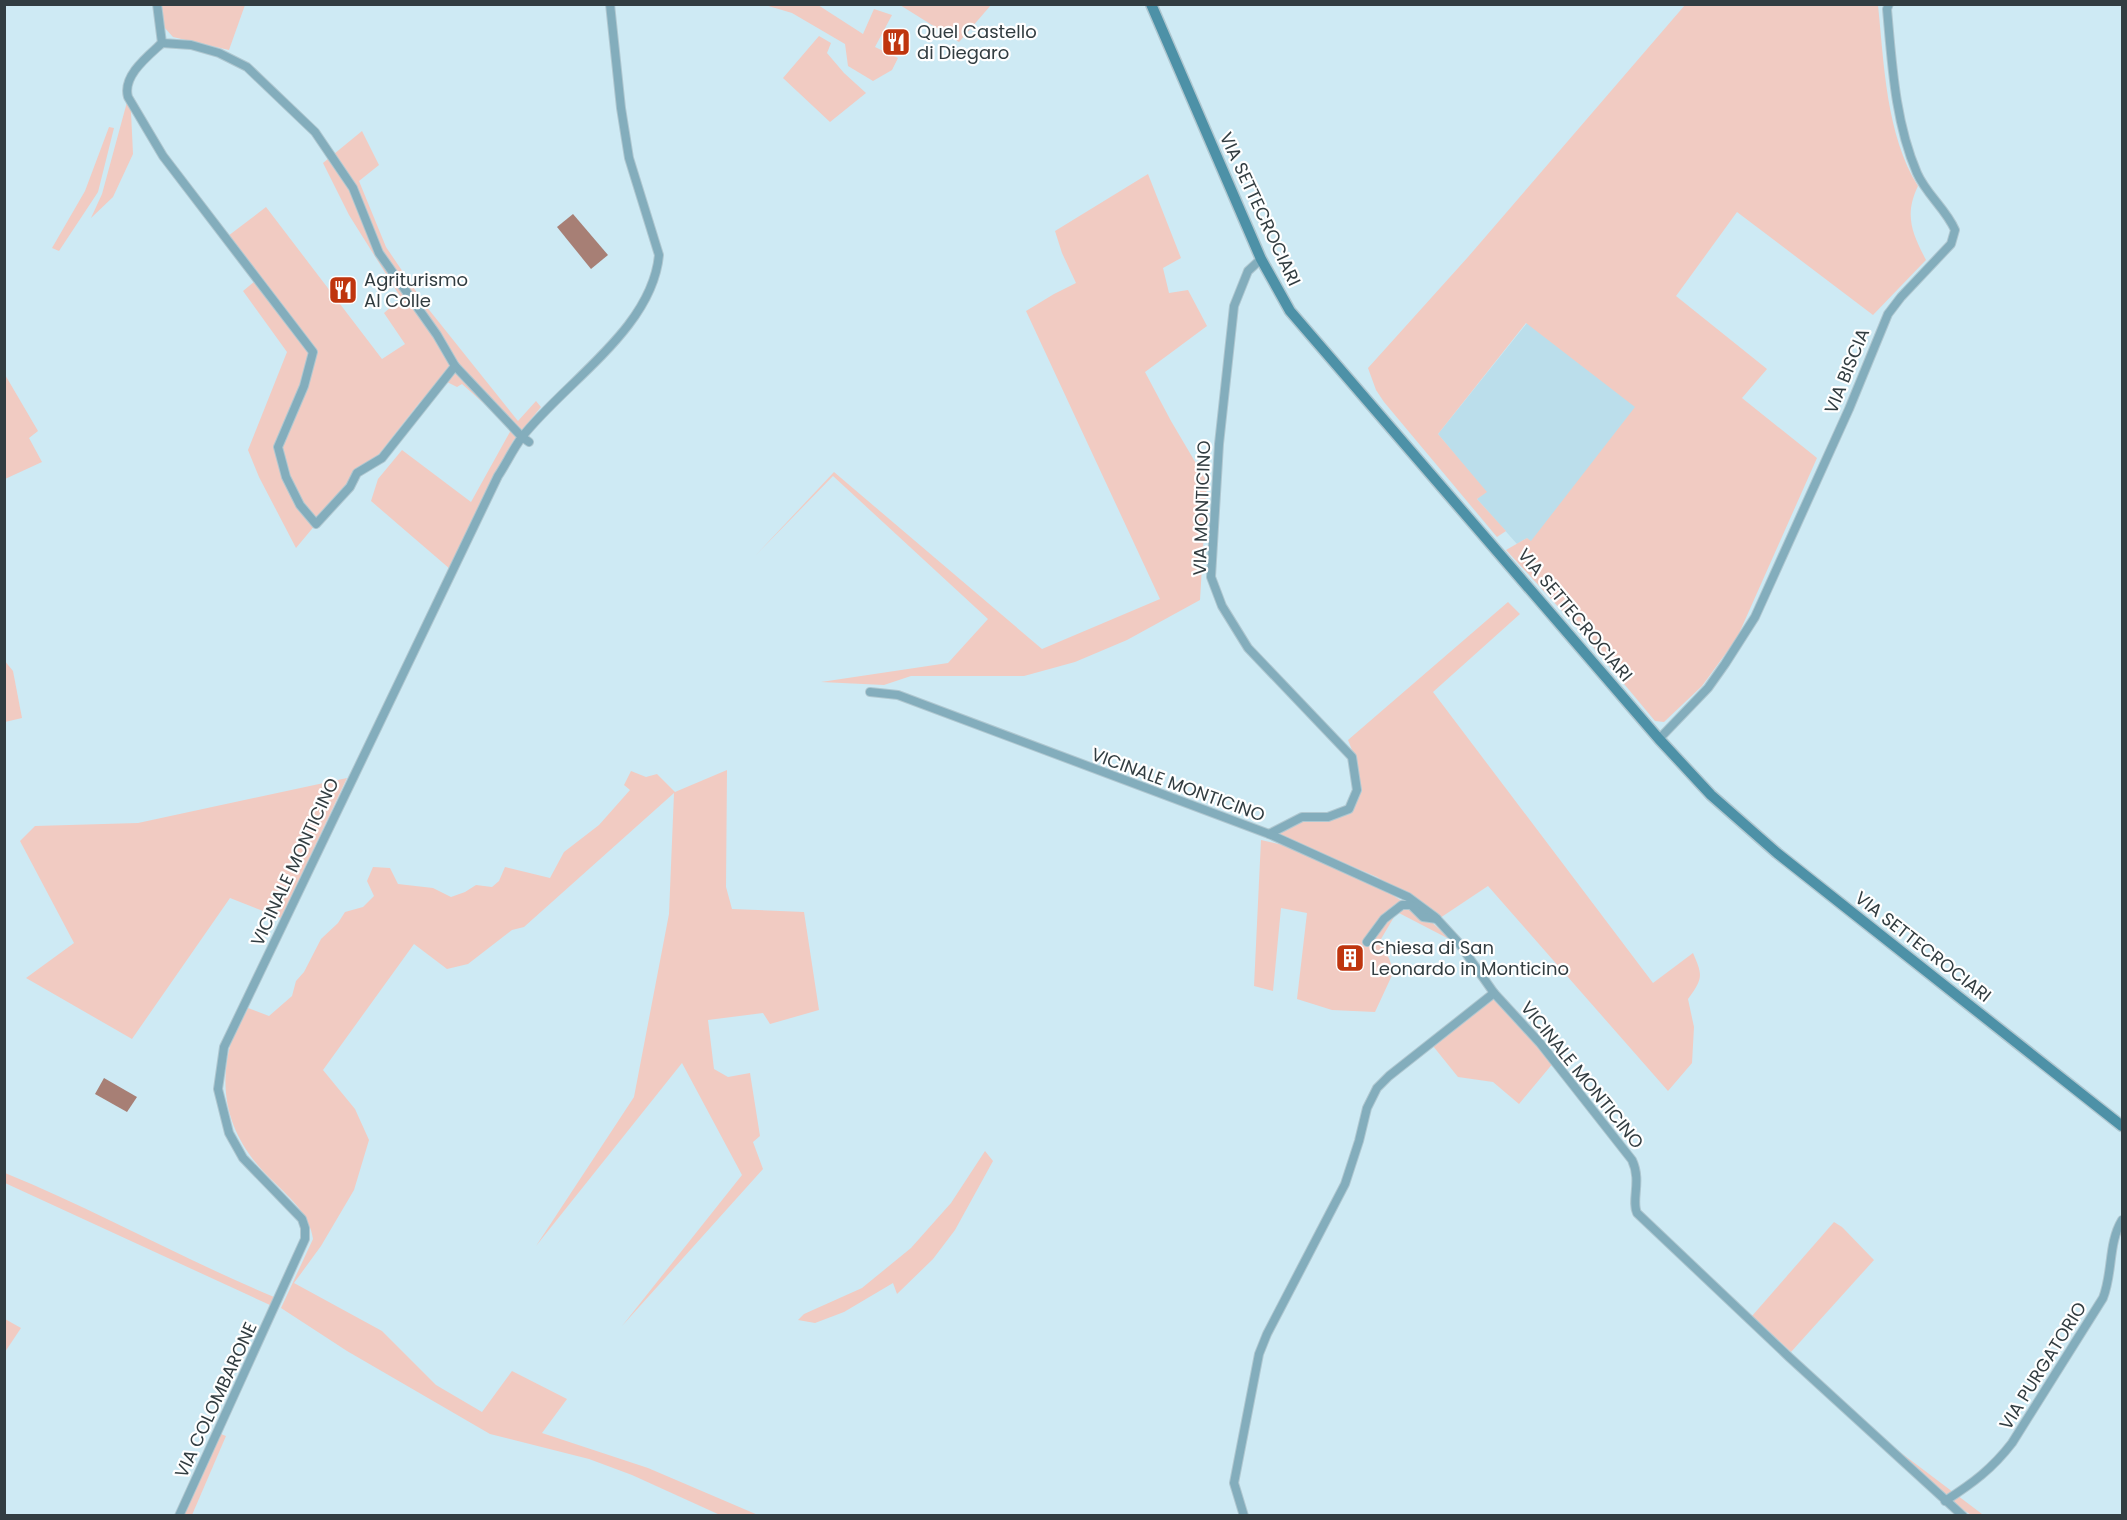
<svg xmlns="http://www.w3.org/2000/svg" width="2127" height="1520" font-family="Poppins,sans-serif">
  <rect width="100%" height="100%" fill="#ceeaf4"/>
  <path fill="#bbdeeb" d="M 1527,323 L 1636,407 L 1531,542 L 1527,538 L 1517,544 L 1477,499 L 1486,492 L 1438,434 Z"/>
  <g fill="#f1cbc2">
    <path d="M 161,5 L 245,5 L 229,50 L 173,37 L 164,27 Z"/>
    <path d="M 765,5 L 818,5 L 863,34 L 874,9 L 892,15 L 875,47 L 898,58 L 892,70 L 873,81 L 848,66 L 845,44 L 792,13 Z"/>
    <path d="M 900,5 L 991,5 L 959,42 Z"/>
    <path d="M 1685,5 L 1878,5 C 1884,63 1886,135 1918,186 C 1904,215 1912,233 1926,260 L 1873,315 L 1737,212 L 1676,296 L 1767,369 L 1742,398 L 1817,458 L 1737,638 L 1702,686 L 1664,722 L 1655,721 L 1574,624 L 1506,550 L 1527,538 L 1531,541 L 1635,407 L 1526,323 L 1438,434 L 1487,492 L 1477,499 L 1506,531 L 1497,537 L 1384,402 L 1376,390 L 1368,368 L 1468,257 Z"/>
    <path d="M 819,36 L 831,43 L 827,53 L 844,73 L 866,93 L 830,122 L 783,78 Z"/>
    <path d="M 130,91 L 133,154 L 113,197 L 91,218 L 102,194 Z"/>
    <path d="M 109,127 L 114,128 L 98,192 L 59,251 L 52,248 L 85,191 Z"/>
    <path d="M 362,131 L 379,165 L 359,181 L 386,247 L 426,306 L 518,421 L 536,401 L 541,407 L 513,441 L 479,507 L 450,569 L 371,501 L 378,479 L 402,450 L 471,502 L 511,430 L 508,425 L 462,384 L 457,387 L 445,381 L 426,406 L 420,402 L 376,458 L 355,469 L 347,487 L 296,548 L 259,477 L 248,450 L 287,352 L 243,291 L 260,277 L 228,236 L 266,207 L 382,359 L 405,344 L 384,313 L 401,298 L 349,215 L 323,163 Z"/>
    <path d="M 1148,174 L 1181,258 L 1163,268 L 1169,293 L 1188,290 L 1207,326 L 1145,372 L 1171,421 L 1207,482 L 1200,600 L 1127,640 L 1075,662 L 1024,676 L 911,676 L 884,685 L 821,682 L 948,663 L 988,619 L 833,476 L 755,556 L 834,472 L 1042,649 L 1160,599 L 1026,311 L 1054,294 L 1076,283 L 1062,253 L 1055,231 Z"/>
    <path d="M 4,373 L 38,431 L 29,438 L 42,462 L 5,479 Z"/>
    <path d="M 1508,602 L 1520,614 L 1433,692 L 1653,983 L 1693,953 C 1703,976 1703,978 1688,999 L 1694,1027 L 1692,1063 L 1668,1091 L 1488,886 L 1440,918 L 1377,877 L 1276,834 L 1302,821 L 1321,821 L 1350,814 L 1362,791 L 1356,760 L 1348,740 Z"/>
    <path d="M 4,660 L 13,671 L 22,718 L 5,722 Z"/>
    <path d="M 727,770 L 726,887 L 732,909 L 804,912 L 819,1010 L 770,1024 L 763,1013 L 708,1020 L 714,1069 L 728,1077 L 750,1073 L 760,1136 L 753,1142 L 763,1169 L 622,1326 L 742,1175 L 682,1063 L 536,1246 L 634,1097 L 669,914 L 674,793 L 524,927 L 512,930 L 468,964 L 447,969 L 414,944 L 323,1070 L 355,1109 L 369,1140 L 354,1190 L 321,1246 L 294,1283 L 382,1331 L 436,1385 L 482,1412 L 512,1371 L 567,1399 L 542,1433 L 648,1468 L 758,1515 L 720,1515 L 632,1475 L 589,1459 L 490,1434 L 347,1351 L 281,1308 L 313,1239 C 310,1215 291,1199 275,1183 C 236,1147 217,1104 229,1050 C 232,1036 242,1021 248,1008 L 269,1016 L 292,996 L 296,981 L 304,972 L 321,939 L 338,923 L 345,912 L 363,907 L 374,896 L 367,881 L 373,867 L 390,868 L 398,884 L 433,888 L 451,897 L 465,892 L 476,885 L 492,887 L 499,881 L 505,867 L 550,878 L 564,852 L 599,825 L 630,790 L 624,785 L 631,771 L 646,777 L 657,774 L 675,792 Z"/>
    <path d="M 347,778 L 281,918 L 230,898 L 132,1039 L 26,978 L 74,943 L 20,841 L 35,826 L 138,823 Z"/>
    <path d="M 1261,840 L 1287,846 L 1391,894 L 1425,916 L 1451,940 L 1397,912 L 1381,939 L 1394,971 L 1375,1012 L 1332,1010 L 1297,999 L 1307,913 L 1281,908 L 1273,991 L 1254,986 Z"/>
    <path d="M 1492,992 L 1554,1062 L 1519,1104 L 1493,1082 L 1458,1077 L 1433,1046 Z"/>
    <path d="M 985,1151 L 993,1161 L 955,1230 L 933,1259 L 897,1294 L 893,1283 L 844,1312 L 815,1323 L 798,1320 L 804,1314 L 862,1288 L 911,1248 L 951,1203 Z"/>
    <path d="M 5,1173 C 96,1210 183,1259 274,1297 L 270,1305 L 5,1183 Z"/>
    <path d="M 1834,1222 L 1842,1227 L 1874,1260 L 1791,1352 L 1752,1316 Z"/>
    <path d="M 5,1319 L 21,1328 L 5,1352 Z"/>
    <path d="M 221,1434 L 226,1436 L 192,1515 L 183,1516 Z"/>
    <path d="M 1884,1440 L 1982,1514 L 1985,1515 L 1971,1515 L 1952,1502 Z"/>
  </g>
  <g fill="#a77f75">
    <path d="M 573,214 L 608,255 L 591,269 L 557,227 Z"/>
    <path d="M 104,1078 L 137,1097 L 127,1112 L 95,1094 Z"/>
  </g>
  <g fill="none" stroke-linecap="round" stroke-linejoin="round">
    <g stroke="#afc7d0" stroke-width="10">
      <g id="street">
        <path d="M 157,4 L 162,43 L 191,45 L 219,53 L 247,67 L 315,132 L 353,188 L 379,253 L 437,335 L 455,366 L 522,437 L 529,442"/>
        <path d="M 162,43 C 148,56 122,76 128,97 L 163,156 L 313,352 L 304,386 L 278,447 L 286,477 L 300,505 L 316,524 L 350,487 L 357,473 L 382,458 L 455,366"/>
        <path d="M 1261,259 L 1248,271 L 1234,306 L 1219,444 L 1211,577 L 1222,606 L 1248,648 L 1352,757 L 1357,790 L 1349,809 L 1328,817 L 1302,817 L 1269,834"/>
        <path d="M 870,692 L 898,695 L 1269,834 L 1408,897 L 1435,917 L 1458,942 L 1494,993 L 1540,1043 L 1632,1160 C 1642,1181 1631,1200 1637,1213 L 1789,1357 L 1963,1516"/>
        <path d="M 1659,739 L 1708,688 L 1725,664 L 1755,617 L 1849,409 L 1888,314 L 1901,297 L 1951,244 L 1955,230 C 1946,209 1926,194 1917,173 C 1895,122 1892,64 1887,9 L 1889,4"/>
        <path d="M 1367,942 L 1384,919 L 1402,905 L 1411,905 L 1423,917 L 1437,919"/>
        <path d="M 1945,1501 C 1973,1483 1992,1469 2012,1443 L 2103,1298 C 2113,1273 2108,1243 2122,1220"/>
        <path d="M 179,1516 L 305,1239 L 305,1228 L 302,1219 L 243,1158 L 229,1133 L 218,1089 L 224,1047 L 498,476 C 506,464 513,449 522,437 C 565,382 652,329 659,255 L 629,158 L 621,108 L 610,4"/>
        <path d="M 1244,1516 L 1234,1483 L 1259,1354 L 1267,1334 L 1345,1184 L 1359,1141 L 1367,1108 L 1377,1088 L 1389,1076 L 1494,993"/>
      </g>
    </g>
    <g stroke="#afc7d0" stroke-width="13">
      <path id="secondary" d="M 1151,4 L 1261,259 L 1290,311 L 1659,739 L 1711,795 L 1777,853 L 2122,1126"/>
    </g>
    <use href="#street" stroke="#83adbc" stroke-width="8"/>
    <use href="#secondary" stroke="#4d91a7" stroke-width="10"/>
  </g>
  <defs>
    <g id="restaurant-square" transform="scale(1.5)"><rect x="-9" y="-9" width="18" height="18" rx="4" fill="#bf350e" stroke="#fff"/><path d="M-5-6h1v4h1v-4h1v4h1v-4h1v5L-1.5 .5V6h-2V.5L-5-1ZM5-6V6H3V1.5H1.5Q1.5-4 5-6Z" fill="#fff"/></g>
    <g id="building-square" transform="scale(1.5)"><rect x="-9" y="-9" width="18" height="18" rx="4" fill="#bf350e" stroke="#fff"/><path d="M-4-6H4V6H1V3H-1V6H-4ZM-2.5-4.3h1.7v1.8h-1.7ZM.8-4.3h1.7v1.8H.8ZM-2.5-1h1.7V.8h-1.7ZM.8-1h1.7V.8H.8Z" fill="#fff"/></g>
  </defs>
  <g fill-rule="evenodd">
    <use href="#restaurant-square" x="896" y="42"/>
    <use href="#restaurant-square" x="343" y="290"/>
    <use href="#building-square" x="1350" y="958"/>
  </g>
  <g text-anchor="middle" stroke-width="4.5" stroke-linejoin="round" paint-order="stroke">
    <g font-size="18" fill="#323d41" stroke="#fff" text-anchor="start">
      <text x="917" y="38">Quel Castello<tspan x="917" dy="21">di Diegaro</tspan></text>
      <text x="364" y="286">Agriturismo<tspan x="364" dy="21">Al Colle</tspan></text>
      <text x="1371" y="954">Chiesa di San<tspan x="1371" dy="21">Leonardo in Monticino</tspan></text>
    </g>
    <g font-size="18" fill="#323d41" stroke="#fff">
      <text transform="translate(1260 209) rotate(65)" y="6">VIA SETTECROCIARI</text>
      <text transform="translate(1847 371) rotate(-68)" y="6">VIA BISCIA</text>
      <text transform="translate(1202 508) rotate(-88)" y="6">VIA MONTICINO</text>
      <text transform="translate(1575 615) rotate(50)" y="6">VIA SETTECROCIARI</text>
      <text transform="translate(1178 785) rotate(20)" y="6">VICINALE MONTICINO</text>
      <text transform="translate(295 862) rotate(-65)" y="6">VICINALE MONTICINO</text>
      <text transform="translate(1923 947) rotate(38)" y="6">VIA SETTECROCIARI</text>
      <text transform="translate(1582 1075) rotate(51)" y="6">VICINALE MONTICINO</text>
      <text transform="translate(2043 1366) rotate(-58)" y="6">VIA PURGATORIO</text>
      <text transform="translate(216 1400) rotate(-65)" y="6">VIA COLOMBARONE</text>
    </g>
  </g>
  <rect width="2127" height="1520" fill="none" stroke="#323d41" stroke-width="12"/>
</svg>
